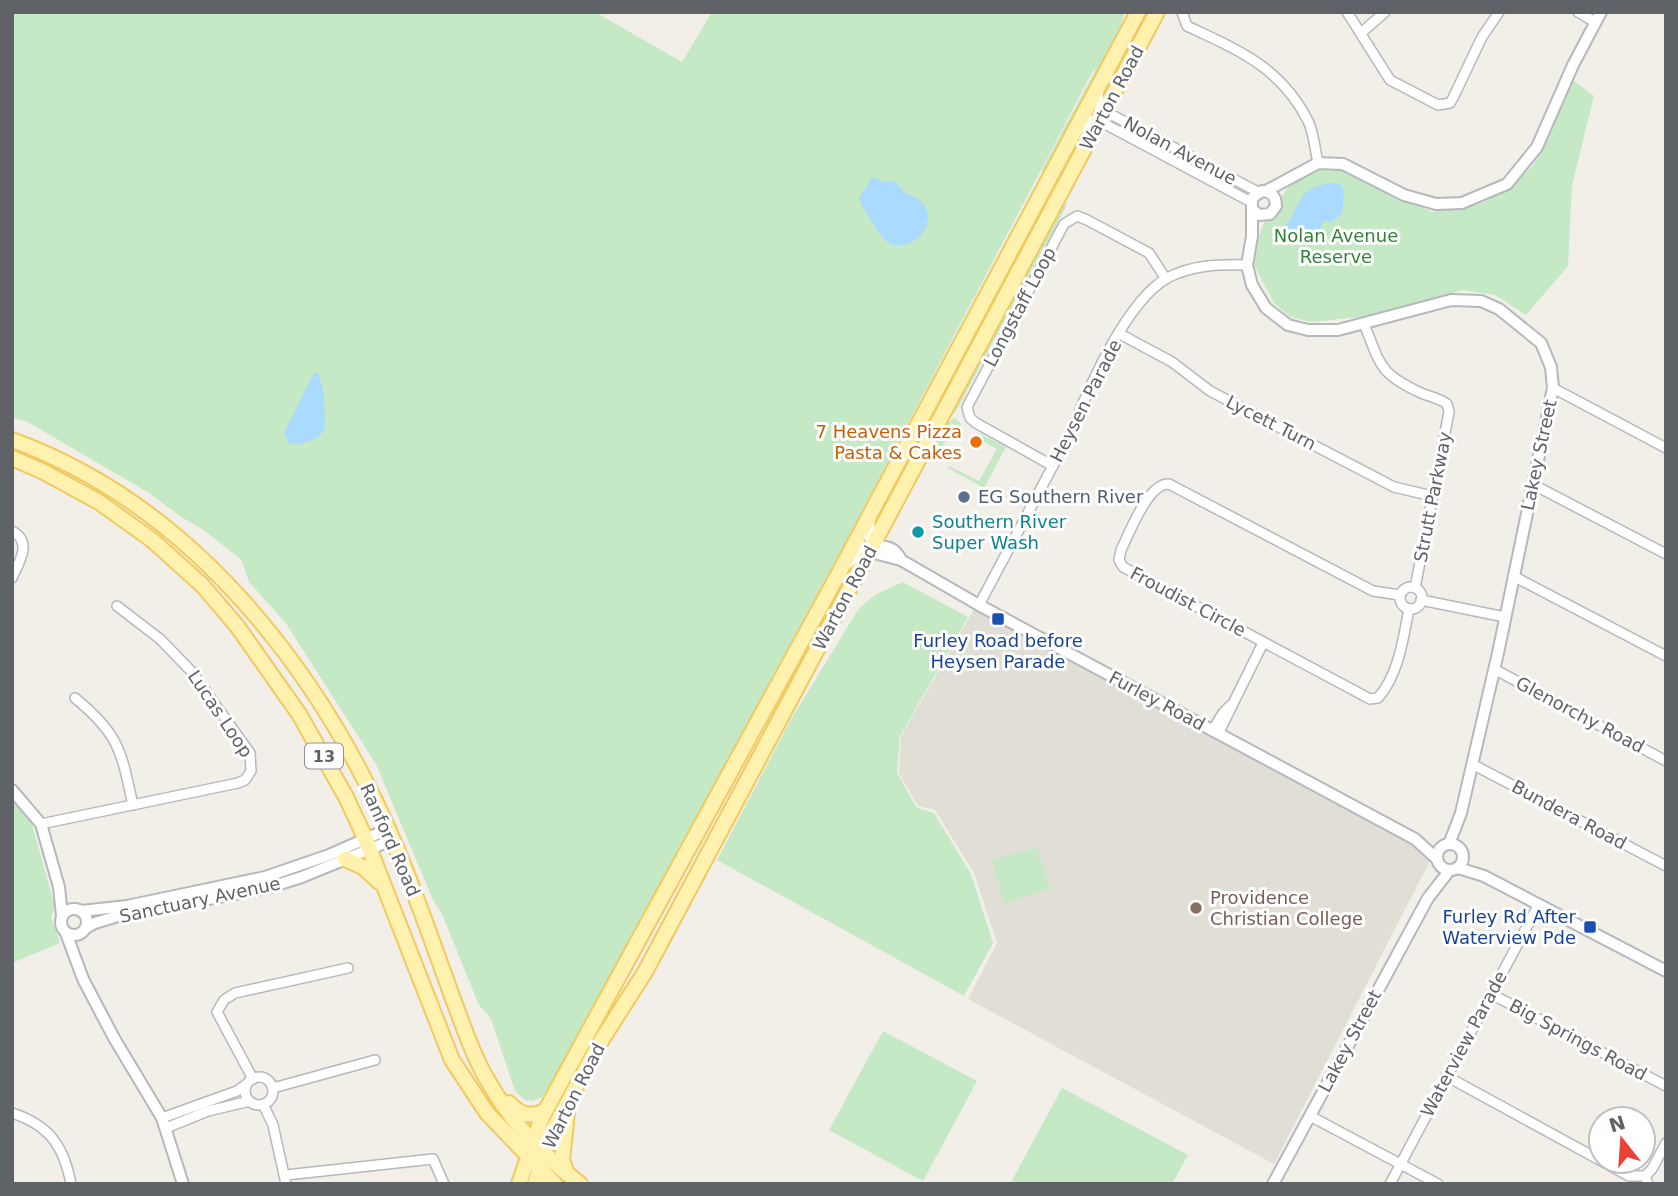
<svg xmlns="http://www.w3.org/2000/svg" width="1678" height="1196" font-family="'DejaVu Sans',sans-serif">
  <rect width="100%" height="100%" fill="#f1efe8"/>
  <path fill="#e1ded6" d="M 974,609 L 1433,855 L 1274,1164 L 968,999 L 997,943 L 974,873 L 935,810 L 918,806 L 899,773 L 901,736 Z"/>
  <g fill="#c5e8c5">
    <path d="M 12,12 L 595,12 L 682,62 L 712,12 L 1124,12 L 1120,29 L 1046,173 L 1041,171 L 1094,73 L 1096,65 L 851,532 L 545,1096 L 532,1101 L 525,1100 L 515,1091 L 491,1019 L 479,1005 L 442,914 L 433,900 L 376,764 L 285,622 L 249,582 L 241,559 L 202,529 L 183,518 L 149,493 L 26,421 L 12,418 Z"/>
    <path d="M 1573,80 L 1594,96 L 1572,185 L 1568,266 L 1526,315 L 1495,295 L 1463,290 L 1368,316 L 1312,322 L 1290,317 L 1274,303 L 1256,269 L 1252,255 L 1263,225 L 1292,181 L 1312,170 L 1338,168 L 1432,212 L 1483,203 L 1511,186 L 1532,167 L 1545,146 Z"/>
    <path d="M 1065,198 L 1066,207 L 956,411 L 944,422 Z"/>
    <path d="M 955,418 L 961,424 L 960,427 L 951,423 L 950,426 L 953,427 L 936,459 L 941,462 L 936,462 L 929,456 L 946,424 Z"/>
    <path d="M 979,433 L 1006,447 L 984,488 L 948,468 L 949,466 L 979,481 L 997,449 L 977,438 Z"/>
    <path d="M 903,582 L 968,617 L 900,736 L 897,772 L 916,807 L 934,813 L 971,874 L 993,943 L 964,996 L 717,860 L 790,721 L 859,608 L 875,595 Z"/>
    <path d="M 12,798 L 31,821 L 55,907 L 51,917 L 60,943 L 12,963 Z"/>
    <path d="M 1037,847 L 1050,889 L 1004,903 L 992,860 Z"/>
    <path d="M 883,1031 L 977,1081 L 923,1181 L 829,1130 Z"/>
    <path d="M 1062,1088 L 1188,1155 L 1172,1184 L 1010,1184 Z"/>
  </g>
  <g fill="#aadaff">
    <path d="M 872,177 L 885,182 L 895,181 C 898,184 899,187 902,190 C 908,196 919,196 924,205 C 938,226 913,251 890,244 C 883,241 862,208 859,199 Z"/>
    <path d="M 1331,183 L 1341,184 L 1344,193 L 1342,214 L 1331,222 L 1326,220 L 1322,223 L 1321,230 C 1308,237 1296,238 1283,229 C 1304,206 1292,189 1331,183 Z"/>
    <path d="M 314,373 L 318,373 L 324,394 L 325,428 C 319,441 303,444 290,444 L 284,433 Z"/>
  </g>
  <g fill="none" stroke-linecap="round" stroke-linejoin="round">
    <g stroke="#b5b8bc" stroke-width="12">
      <g id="minor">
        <path d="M 1182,12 L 1187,26 C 1238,50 1281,67 1308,121 C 1314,133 1315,150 1318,163"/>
        <path d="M 1347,12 L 1390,80 L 1438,105 L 1450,103 L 1453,98 L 1482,37 L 1499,12"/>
        <path d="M 1578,12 L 1595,22"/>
        <path d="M 1361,33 L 1385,12"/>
        <path d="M 1098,93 L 1100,115 L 1105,124 L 1251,202"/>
        <path d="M 1079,130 C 1090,120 1099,115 1114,116 L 1258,192"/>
        <path d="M 1364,324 C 1381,365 1378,373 1421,393 C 1430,397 1439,398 1447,404 L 1449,412 L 1415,588"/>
        <path d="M 1120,334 L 1172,362 L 1210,391 L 1394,487 L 1432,496"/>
        <path d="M 1553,388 L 1666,448"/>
        <path d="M 1053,466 L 976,423 L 970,418 L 967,407 L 1064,224 L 1077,216 L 1087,220 L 1149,253 L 1166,279"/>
        <path d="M 1534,485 L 1666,554"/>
        <path d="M 12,531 C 33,542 19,562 12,578"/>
        <path d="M 1513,576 L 1666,656"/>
        <circle cx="1411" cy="598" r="11"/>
        <path d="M 1400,595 L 1373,591 L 1169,484 C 1148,483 1130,532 1121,550 L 1119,560 L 1123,567 L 1370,699 L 1378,698 C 1399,674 1403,639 1409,609"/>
        <path d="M 1421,600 L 1505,617"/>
        <path d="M 979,605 L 1073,428 C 1089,386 1127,301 1167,278 C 1192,265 1219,264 1247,265"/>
        <path d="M 1494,669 L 1666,761"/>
        <path d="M 75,698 C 120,735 121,751 133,805"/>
        <path d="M 1212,731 L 1223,713 L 1230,706"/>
        <path d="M 1218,734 L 1263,643"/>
        <path d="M 1472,764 L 1666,866"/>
        <path d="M 41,824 L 238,783 L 245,780 L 251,771 L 250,753 L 192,672 L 160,639 L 117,606"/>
        <path d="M 1491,994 L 1666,1086"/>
        <path d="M 1446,1076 L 1629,1176 L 1645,1176"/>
        <circle cx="259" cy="1091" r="14"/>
        <path d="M 253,1079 L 217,1012 L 224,1000 L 235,993 L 348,968"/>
        <path d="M 273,1088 L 375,1060"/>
        <path d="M 263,1104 L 273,1125 L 286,1184"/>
        <path d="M 12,1113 C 49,1125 64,1146 71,1184"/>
        <path d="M 1310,1116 L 1438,1184"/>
        <path d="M 162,1118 L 237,1091 L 247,1084"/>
        <path d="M 166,1128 L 208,1111 L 250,1101"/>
        <path d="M 286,1175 L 433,1159 L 444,1184"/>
        <path d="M 1390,1184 L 1539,904"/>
        <path d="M 1648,1184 L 1645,1176 L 1652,1169 L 1666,1143"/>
      </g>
    </g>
    <g stroke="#b5b8bc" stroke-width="14">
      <g id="tertiary">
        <path d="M 1266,191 L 1318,163 L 1343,164 L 1404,195 L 1436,204 L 1462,203 L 1507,184 L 1537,147 L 1573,65 L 1601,12"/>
        <path d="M 1252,209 L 1259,215 L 1270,214 L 1276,206 C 1276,196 1271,191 1262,191 L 1252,198 L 1252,236 L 1247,265 L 1252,285 L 1266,308 L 1288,325 L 1308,330 L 1338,330 L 1451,300 L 1481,301 L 1499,309 L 1541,343 L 1551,367 L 1553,388 L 1498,653 L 1461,813 L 1449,844"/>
        <path d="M 869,519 L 870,538 L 878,554 L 901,560 L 979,605 L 1415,839 L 1437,859"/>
        <path d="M 846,565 C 860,551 889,534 901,560"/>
        <path d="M 12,790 L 41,824 L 59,887 L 62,916"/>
        <circle cx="1450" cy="857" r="13"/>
        <path d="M 1458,868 L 1484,876 L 1666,971"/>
        <circle cx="74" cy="922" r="13"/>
        <path d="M 81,911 L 127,906 L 265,877 L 329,855 L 388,829"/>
        <path d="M 86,928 L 95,923 L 118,916 L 267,888 L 302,877 L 392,840"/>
        <path d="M 66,933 L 83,979 L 114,1038 L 162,1118 L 183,1184"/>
        <path d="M 1273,1184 L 1428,898 L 1449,871"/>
      </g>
    </g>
    <g stroke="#f2c960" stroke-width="18">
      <g id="primary">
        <path d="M 12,440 C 204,510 335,690 407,874 C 423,915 438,957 453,999 C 464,1028 474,1059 491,1086 C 513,1124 545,1157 580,1184"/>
        <path d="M 12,458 L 44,472 L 99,502 L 152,540 L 202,585 L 237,626 L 299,714 L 346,797 L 366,840 L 452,1060 L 487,1113 L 555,1184"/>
        <path d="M 345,859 L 363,867 L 379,882"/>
        <path d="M 509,1103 C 520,1115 531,1118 545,1111"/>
        <path d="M 567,1112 L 562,1160 L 567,1174"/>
        <path d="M 519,1184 L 542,1117 L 840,571 L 1138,12"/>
        <path d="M 535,1184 L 550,1135 L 601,1041 L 645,972 L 1157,12"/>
      </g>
    </g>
    <use href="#minor" stroke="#fff" stroke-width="9"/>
    <use href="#tertiary" stroke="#fff" stroke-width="10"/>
    <use href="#primary" stroke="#fff2af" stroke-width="14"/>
  </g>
  <circle fill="#e8710a" stroke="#fff" stroke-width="2.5" cx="976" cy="442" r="7"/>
  <circle fill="#5c6f8a" stroke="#fff" stroke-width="2.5" cx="964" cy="497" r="7"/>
  <circle fill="#0f9aa8" stroke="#fff" stroke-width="2.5" cx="918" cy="532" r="7"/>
  <g fill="#1a4fb4" stroke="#fff" stroke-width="2.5">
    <rect x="991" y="612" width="14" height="14" rx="3.5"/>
    <rect x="1583" y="920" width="14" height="14" rx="3.5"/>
  </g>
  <circle fill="#8d6e63" stroke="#fff" stroke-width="2.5" cx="1196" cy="908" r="7"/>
  <g text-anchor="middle" stroke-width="6" stroke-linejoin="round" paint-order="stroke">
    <rect fill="#fff" stroke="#8f9295" stroke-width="2" x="305" y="743.5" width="38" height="25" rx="5"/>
    <g font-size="16" font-weight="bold" fill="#5f6368">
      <text x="324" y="762">13</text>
    </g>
    <g font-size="18" fill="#5f6368" stroke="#fff">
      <text transform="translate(1112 98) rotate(-62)" y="6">Warton Road</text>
      <text transform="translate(1180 151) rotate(28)" y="6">Nolan Avenue</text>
      <text transform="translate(1020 307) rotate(-62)" y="6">Longstaff Loop</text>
      <text transform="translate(1086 401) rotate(-63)" y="6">Heysen Parade</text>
      <text transform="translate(1271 423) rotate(27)" y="6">Lycett Turn</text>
      <text transform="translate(1539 455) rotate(-78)" y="6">Lakey Street</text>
      <text transform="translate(1433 497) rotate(-79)" y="6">Strutt Parkway</text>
      <text transform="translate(845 598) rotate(-62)" y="6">Warton Road</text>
      <text transform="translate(1188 602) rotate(28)" y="6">Froudist Circle</text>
      <text transform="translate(1157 701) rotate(28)" y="6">Furley Road</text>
      <text transform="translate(220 714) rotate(56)" y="6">Lucas Loop</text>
      <text transform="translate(1580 715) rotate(28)" y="6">Glenorchy Road</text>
      <text transform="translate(1569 815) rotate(28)" y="6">Bundera Road</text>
      <text transform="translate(390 840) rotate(66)" y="6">Ranford Road</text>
      <text transform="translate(200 900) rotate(-12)" y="6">Sanctuary Avenue</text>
      <text transform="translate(1578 1040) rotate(28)" y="6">Big Springs Road</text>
      <text transform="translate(1350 1041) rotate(-62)" y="6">Lakey Street</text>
      <text transform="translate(1464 1044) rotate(-62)" y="6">Waterview Parade</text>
      <text transform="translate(574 1096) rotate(-63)" y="6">Warton Road</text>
    </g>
    <g font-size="18" fill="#348238" stroke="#fff">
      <text x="1336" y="242">Nolan Avenue<tspan x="1336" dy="21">Reserve</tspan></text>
    </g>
    <g font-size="18" fill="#c56008" stroke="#fff" text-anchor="end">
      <text x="962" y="438">7 Heavens Pizza<tspan x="962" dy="21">Pasta &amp; Cakes</tspan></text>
    </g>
    <g font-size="18" fill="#4e5e75" stroke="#fff" text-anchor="start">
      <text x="978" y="503">EG Southern River</text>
    </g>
    <g font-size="18" fill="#0d838f" stroke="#fff" text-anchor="start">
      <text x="932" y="528">Southern River<tspan x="932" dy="21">Super Wash</tspan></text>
    </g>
    <g font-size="18" fill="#164399" stroke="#fff">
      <text x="998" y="647">Furley Road before<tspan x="998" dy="21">Heysen Parade</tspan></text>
      <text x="1576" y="923" text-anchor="end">Furley Rd After<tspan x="1576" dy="21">Waterview Pde</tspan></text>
    </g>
    <g font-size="18" fill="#785e54" stroke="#fff" text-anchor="start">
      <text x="1210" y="904">Providence<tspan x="1210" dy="21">Christian College</tspan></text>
    </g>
  </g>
  <rect width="1678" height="1196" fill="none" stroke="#5f6368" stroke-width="28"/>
  <g transform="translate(1622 1140) rotate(343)"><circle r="33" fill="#ffffff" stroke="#bfc1c3" stroke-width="2"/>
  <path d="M0-5L12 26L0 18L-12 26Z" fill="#ea4335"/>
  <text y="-10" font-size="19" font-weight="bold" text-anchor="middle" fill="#5f6368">N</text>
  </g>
</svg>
